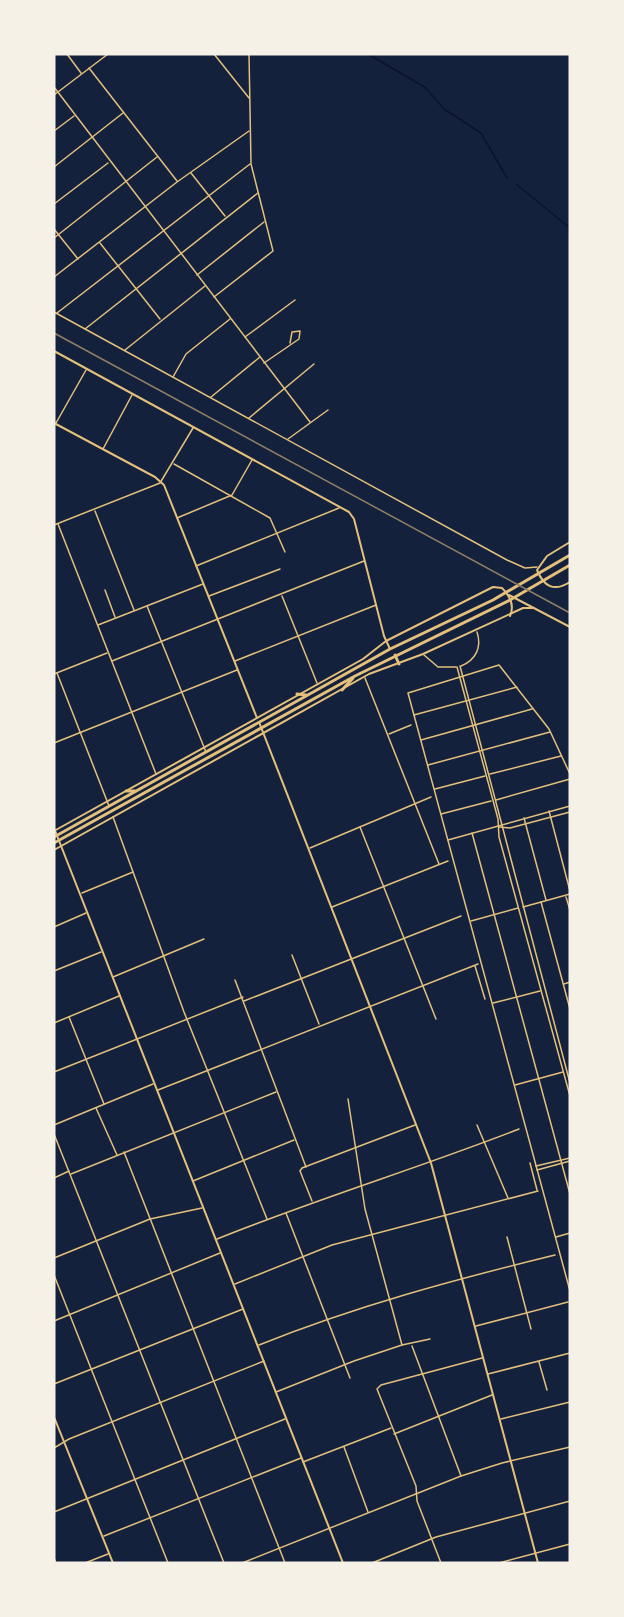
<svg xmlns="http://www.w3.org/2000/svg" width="624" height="1617" font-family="Rubik,sans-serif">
  <rect width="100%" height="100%" fill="#14213d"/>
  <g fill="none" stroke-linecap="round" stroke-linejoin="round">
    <g stroke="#0b132b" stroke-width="1.5">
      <path d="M 368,54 L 426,88 L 444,109 L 481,133 L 507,178"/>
      <path d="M 516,184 L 570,228"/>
    </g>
    <g stroke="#e5c07b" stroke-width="1.5">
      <path d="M 67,54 L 81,73"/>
      <path d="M 214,54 L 249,98"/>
      <path d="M 89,68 L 177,181"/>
      <path d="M 54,87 L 310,422"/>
      <path d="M 54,95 L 108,54"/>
      <path d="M 54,131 L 74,116"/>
      <path d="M 54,167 L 123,113"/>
      <path d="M 191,173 L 225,216"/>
      <path d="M 54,204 L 108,163"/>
      <path d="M 54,229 L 78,259"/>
      <path d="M 54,238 L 157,157"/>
      <path d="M 100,243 L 160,319"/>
      <path d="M 197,275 L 264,222"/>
      <path d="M 54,277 L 177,182 L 249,131"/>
      <path d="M 214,297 L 273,251 L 251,164 L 249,54"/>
      <path d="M 54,312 L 507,560 L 525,568 L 537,567"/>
      <path d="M 57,313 L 250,164"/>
      <path d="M 85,329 L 258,193"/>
      <path d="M 245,337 L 295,300"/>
      <path d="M 125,350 L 205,286"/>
      <path d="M 264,363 L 299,339 L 300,331 L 292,332 L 290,343"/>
      <path d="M 173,377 L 186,354 L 230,319"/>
      <path d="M 211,397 L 260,357"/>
      <path d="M 249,418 L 314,364"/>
      <path d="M 56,423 L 86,370"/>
      <path d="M 288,439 L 328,410"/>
      <path d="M 103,449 L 132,395"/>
      <path d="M 174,464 L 270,518 L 285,552"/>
      <path d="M 95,511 L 134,610"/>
      <path d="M 177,518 L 232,495 L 252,460"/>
      <path d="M 58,524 L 156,774"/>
      <path d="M 54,525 L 160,483 L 193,428"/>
      <path d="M 196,566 L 339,508"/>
      <path d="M 105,590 L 115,617"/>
      <path d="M 209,596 L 280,569"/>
      <path d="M 282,596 L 317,683"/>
      <path d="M 147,606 L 206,752"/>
      <path d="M 98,625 L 203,584"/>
      <path d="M 424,655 L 438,667 L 456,667"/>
      <path d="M 112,661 L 364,561"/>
      <path d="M 235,661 L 376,605"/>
      <path d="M 460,666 L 570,1083"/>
      <path d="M 461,666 C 476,660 482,647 477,632"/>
      <path d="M 457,667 L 498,819 L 499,837 L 570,1096"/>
      <path d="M 57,673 L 109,806"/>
      <path d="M 54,674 L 107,653"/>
      <path d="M 365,678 L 439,864"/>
      <path d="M 414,715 L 517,687"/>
      <path d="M 389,734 L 411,725"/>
      <path d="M 421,740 L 532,709"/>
      <path d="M 54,743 L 237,670"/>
      <path d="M 428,765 L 550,732"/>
      <path d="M 490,774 L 561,756"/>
      <path d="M 570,774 L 549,729 L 499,665 L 408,693 L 570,1291"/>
      <path d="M 435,789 L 485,776"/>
      <path d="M 496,800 L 570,779"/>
      <path d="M 549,811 L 570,891"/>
      <path d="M 441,814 L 491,801"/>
      <path d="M 113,817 L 184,1012 L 267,1219"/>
      <path d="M 524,818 L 546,900"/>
      <path d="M 360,827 L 436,1019"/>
      <path d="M 499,827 L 510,828 L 570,812"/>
      <path d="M 472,833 L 570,1194"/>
      <path d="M 448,840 L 570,806"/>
      <path d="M 310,848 L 431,797"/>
      <path d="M 82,893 L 133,872"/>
      <path d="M 566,897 L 570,910"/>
      <path d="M 541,902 L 570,1009"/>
      <path d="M 332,907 L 448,861"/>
      <path d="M 523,907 L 570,894"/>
      <path d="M 471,921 L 518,908"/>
      <path d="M 54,927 L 86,913"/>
      <path d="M 292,955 L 319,1024"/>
      <path d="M 475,966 L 485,999"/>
      <path d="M 54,971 L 101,952"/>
      <path d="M 113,977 L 204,939"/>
      <path d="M 235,980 L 306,1167"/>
      <path d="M 564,984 L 570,982"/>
      <path d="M 244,1001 L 461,916"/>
      <path d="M 493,1003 L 540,991"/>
      <path d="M 69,1017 L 104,1104"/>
      <path d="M 54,1023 L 119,996"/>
      <path d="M 54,1072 L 243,997"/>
      <path d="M 515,1085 L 563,1072"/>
      <path d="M 158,1090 L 478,964"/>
      <path d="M 348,1099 L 365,1209 L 402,1345"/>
      <path d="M 96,1108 L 117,1155"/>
      <path d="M 54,1125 L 153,1084"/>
      <path d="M 477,1125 L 508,1198"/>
      <path d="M 54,1134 L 224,1563"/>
      <path d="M 124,1152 L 285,1563"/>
      <path d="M 530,1163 L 537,1190"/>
      <path d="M 536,1166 L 570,1158"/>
      <path d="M 537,1170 L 570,1161"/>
      <path d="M 71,1174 L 276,1092"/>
      <path d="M 54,1178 L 69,1171"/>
      <path d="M 193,1181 L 294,1140"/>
      <path d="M 312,1201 L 300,1171 L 302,1168 L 415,1125"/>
      <path d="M 286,1213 L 350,1378"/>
      <path d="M 507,1237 L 531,1329"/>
      <path d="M 556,1237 L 570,1233"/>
      <path d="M 217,1239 C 316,1199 419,1168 519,1129"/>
      <path d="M 54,1258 L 150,1219 L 202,1208"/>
      <path d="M 54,1275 L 168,1563"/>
      <path d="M 235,1284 L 332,1245 L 538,1191"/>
      <path d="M 54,1321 L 220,1253"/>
      <path d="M 476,1326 L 568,1302"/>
      <path d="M 259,1345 C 356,1306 453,1280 555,1255"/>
      <path d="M 412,1346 L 461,1476"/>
      <path d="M 539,1362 L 547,1390"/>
      <path d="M 488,1374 L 570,1353"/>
      <path d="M 54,1384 L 243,1309"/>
      <path d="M 276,1392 L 354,1361 L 402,1345 L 430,1339"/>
      <path d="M 501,1419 L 570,1402"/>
      <path d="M 394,1434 L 492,1395"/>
      <path d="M 344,1447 L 368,1512"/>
      <path d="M 54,1448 L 69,1439 L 264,1361"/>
      <path d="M 303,1462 L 391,1428"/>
      <path d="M 54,1512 L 285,1419"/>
      <path d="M 104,1536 L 301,1458"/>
      <path d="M 54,1558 L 56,1563"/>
      <path d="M 85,1563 L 108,1554"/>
      <path d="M 242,1563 L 461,1476 L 502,1463 L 570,1447"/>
      <path d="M 372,1563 L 436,1537 L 570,1501"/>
      <path d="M 441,1563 L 417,1501 L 416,1486 L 377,1389 L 381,1385 L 482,1358"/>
      <path d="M 499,1563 L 570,1544"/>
    </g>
    <g stroke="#e5c07b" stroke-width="2">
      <path d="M 54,423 L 155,477 L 164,485 L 257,718"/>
      <path d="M 570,542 L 547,556 L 537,570 C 544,587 554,592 570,582"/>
      <path d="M 509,595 L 570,627"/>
      <path d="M 54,831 L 363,659 L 386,641 L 493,587 L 502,588 C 510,596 515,605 510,616"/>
      <path d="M 54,850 L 369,674 L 423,654 L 523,608 L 534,608"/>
    </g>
    <g stroke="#e5c07b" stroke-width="2">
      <path d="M 54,351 L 349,512 L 354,519 L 384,636 L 390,649"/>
      <path d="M 259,722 L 431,1163 L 538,1563"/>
      <path d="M 54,828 L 343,1563"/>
      <path d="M 54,1417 L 113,1563"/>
    </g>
    <g stroke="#e5c07b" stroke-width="3">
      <path d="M 395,655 L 399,664"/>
      <path d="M 342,690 L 353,678"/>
      <path d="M 297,694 L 306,695"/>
      <path d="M 126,791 L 135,791"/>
      <path d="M 54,837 L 390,649 L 493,600 L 570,555"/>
      <path d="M 54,843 L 355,676 L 510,600 L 570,565"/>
    </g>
    <path stroke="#918062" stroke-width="1.5" d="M 54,333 L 570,613"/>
  </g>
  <rect width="624" height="1617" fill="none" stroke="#f6f1e7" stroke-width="111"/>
</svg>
